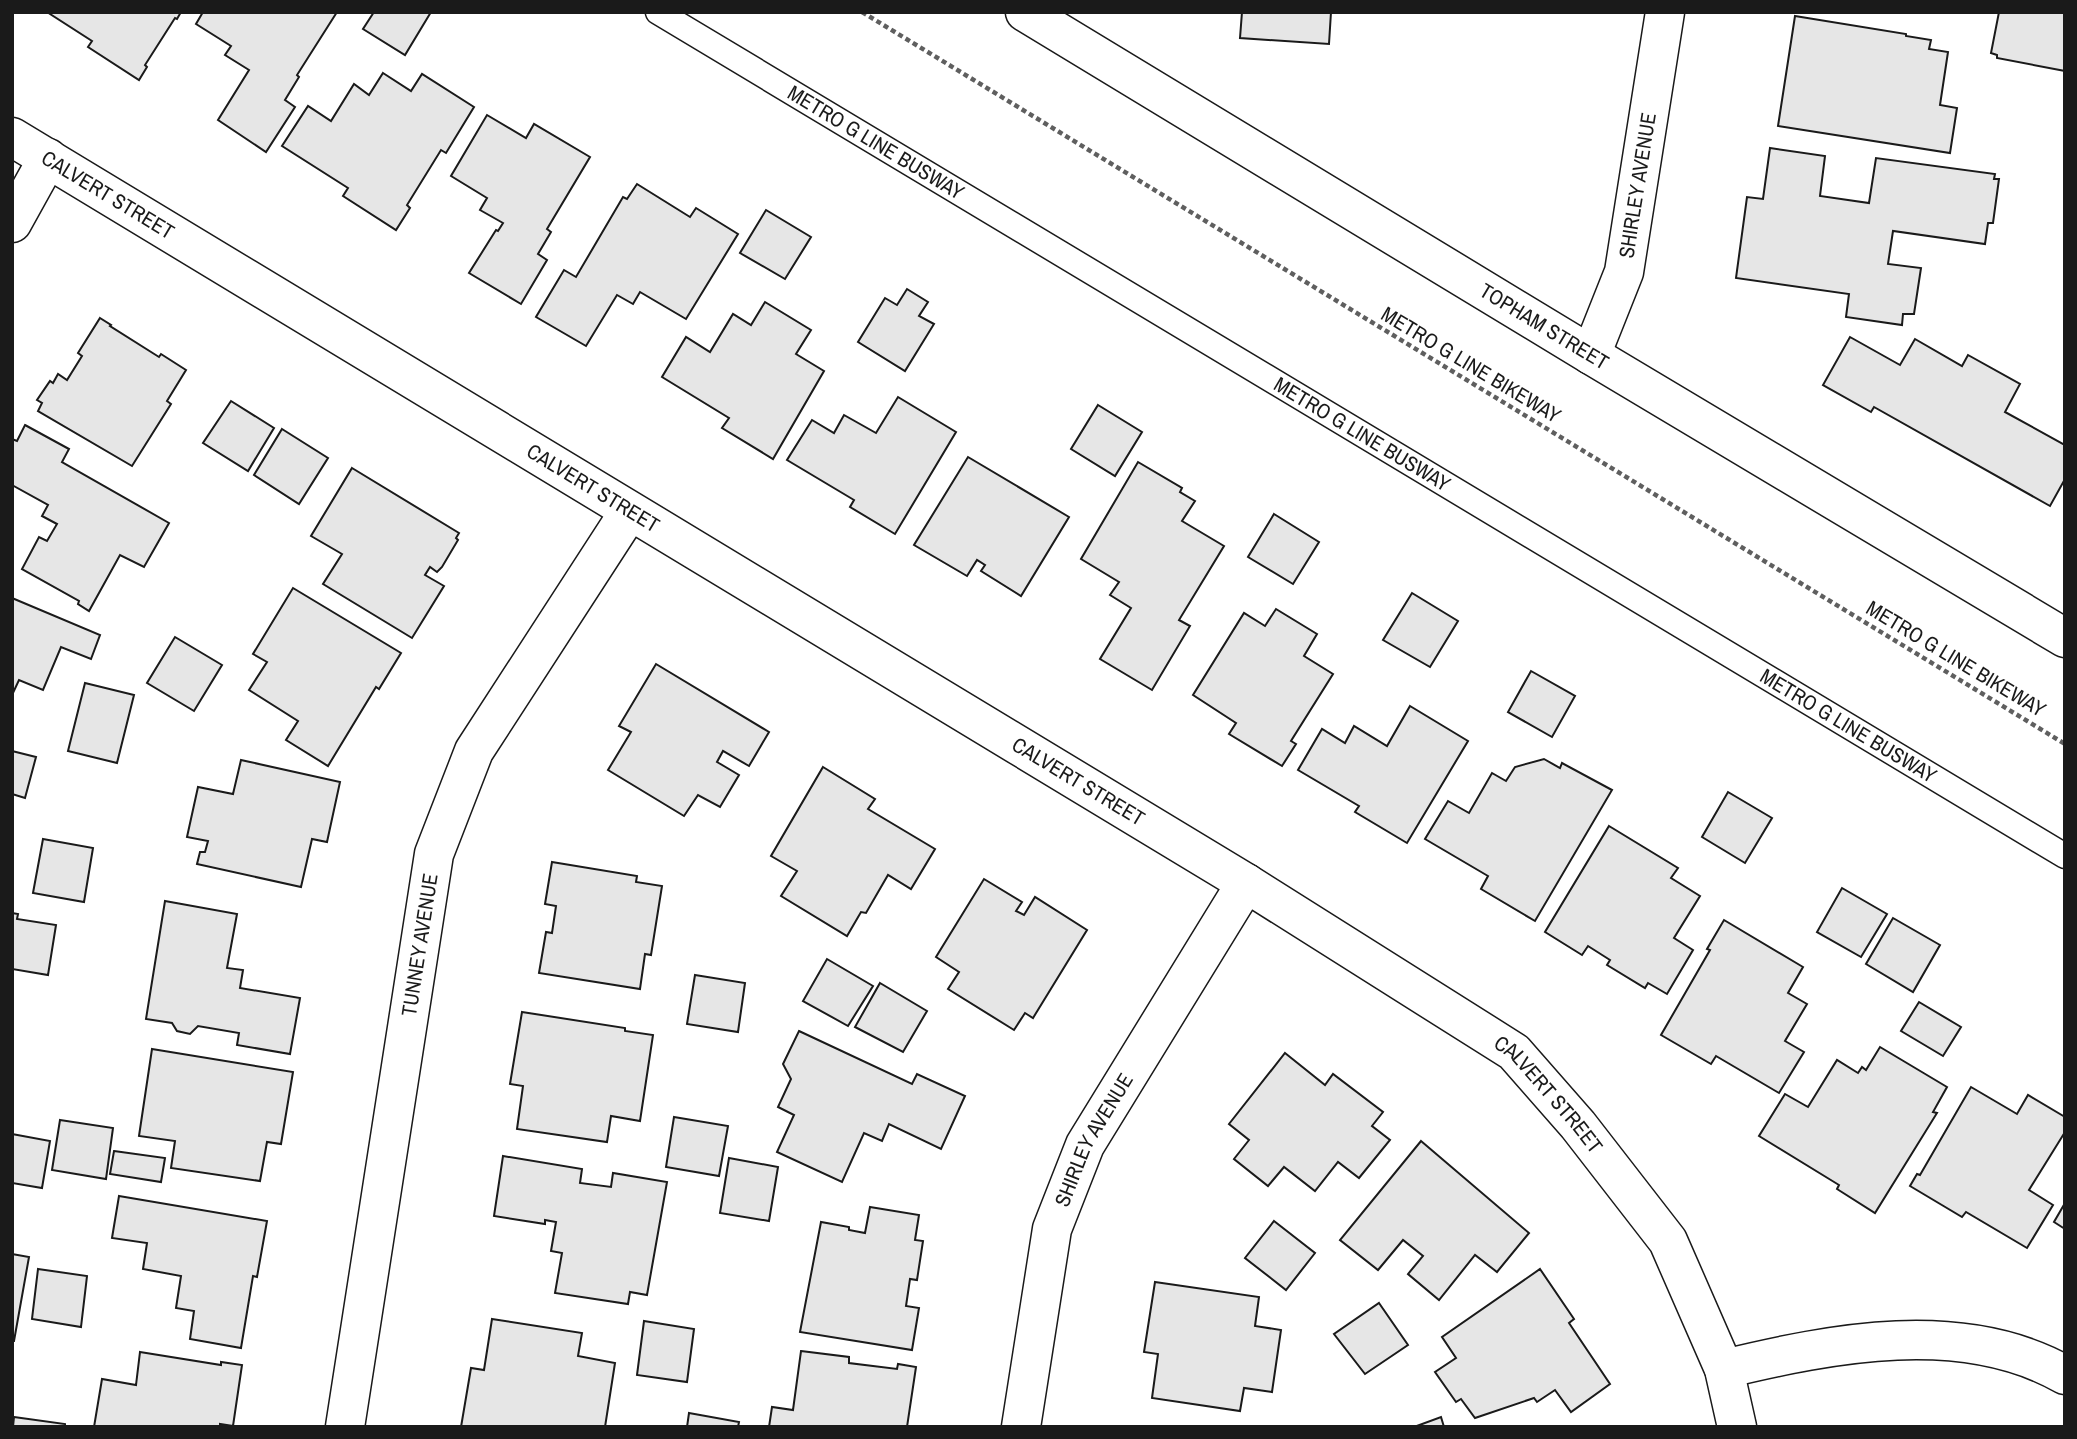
<svg xmlns="http://www.w3.org/2000/svg" width="2077" height="1439" font-family="'Archivo Narrow',sans-serif">
  <rect width="100%" height="100%" fill="#fff"/>
  <g fill="#e6e6e6" stroke="#1a1a1a" stroke-width="2">
    <path d="M 47,12 L 181,12 L 177,19 L 175,18 L 145,65 L 147,67 L 139,80 L 88,47 L 92,41 Z"/>
    <path d="M 203,12 L 337,12 L 297,75 L 299,77 L 285,100 L 295,107 L 266,152 L 218,120 L 249,70 L 225,55 L 231,46 L 196,24 Z"/>
    <path d="M 374,12 L 431,12 L 405,55 L 363,29 Z"/>
    <path d="M 1242,12 L 1331,12 L 1329,44 L 1240,38 Z"/>
    <path d="M 1999,12 L 2065,12 L 2065,71 L 1997,58 L 1997,55 L 1991,53 Z"/>
    <path d="M 1795,16 L 1906,34 L 1906,36 L 1931,40 L 1929,49 L 1948,52 L 1940,105 L 1957,108 L 1950,153 L 1778,126 Z"/>
    <path d="M 383,73 L 411,91 L 422,74 L 474,107 L 446,153 L 441,150 L 407,205 L 410,208 L 396,230 L 343,196 L 348,188 L 282,146 L 308,106 L 331,121 L 354,84 L 369,95 Z"/>
    <path d="M 487,115 L 526,138 L 534,124 L 590,157 L 547,229 L 551,232 L 538,254 L 547,260 L 521,304 L 469,273 L 496,230 L 498,231 L 503,223 L 480,210 L 487,198 L 451,176 Z"/>
    <path d="M 1770,148 L 1825,156 L 1820,196 L 1869,203 L 1876,158 L 1995,174 L 1994,179 L 1999,179 L 1993,223 L 1988,223 L 1985,244 L 1893,231 L 1888,264 L 1921,268 L 1914,314 L 1903,314 L 1902,325 L 1846,317 L 1849,294 L 1736,278 L 1747,197 L 1763,199 Z"/>
    <path d="M 637,184 L 690,217 L 696,208 L 738,234 L 686,319 L 640,292 L 633,304 L 617,295 L 586,346 L 536,317 L 564,270 L 576,277 L 623,197 L 627,199 Z"/>
    <path d="M 766,210 L 811,237 L 785,279 L 740,253 Z"/>
    <path d="M 907,289 L 928,302 L 919,316 L 934,324 L 905,371 L 858,342 L 885,298 L 897,305 Z"/>
    <path d="M 765,302 L 811,330 L 796,354 L 824,371 L 773,459 L 722,428 L 729,418 L 662,377 L 686,337 L 710,352 L 733,314 L 751,325 Z"/>
    <path d="M 100,318 L 111,325 L 110,326 L 159,357 L 161,354 L 186,370 L 167,401 L 171,404 L 132,466 L 38,411 L 42,403 L 37,400 L 50,381 L 53,383 L 58,374 L 67,380 L 82,356 L 78,353 Z"/>
    <path d="M 1850,337 L 1900,365 L 1915,339 L 1962,366 L 1968,355 L 2020,384 L 2005,412 L 2065,445 L 2065,479 L 2050,506 L 1874,407 L 1871,412 L 1823,385 Z"/>
    <path d="M 898,397 L 956,432 L 895,534 L 850,507 L 854,500 L 787,460 L 812,420 L 834,433 L 844,415 L 876,433 Z"/>
    <path d="M 231,401 L 274,428 L 248,471 L 203,443 Z"/>
    <path d="M 1098,405 L 1142,432 L 1115,476 L 1071,449 Z"/>
    <path d="M 25,425 L 69,449 L 62,462 L 169,523 L 144,567 L 120,555 L 89,611 L 78,604 L 79,601 L 22,569 L 39,537 L 47,541 L 57,524 L 42,516 L 48,505 L 12,485 L 12,439 L 17,441 Z"/>
    <path d="M 282,429 L 328,458 L 299,504 L 254,475 Z"/>
    <path d="M 968,457 L 1069,517 L 1021,596 L 981,571 L 985,565 L 977,560 L 967,576 L 914,545 Z"/>
    <path d="M 1138,462 L 1182,488 L 1180,492 L 1195,501 L 1182,521 L 1224,546 L 1179,620 L 1190,626 L 1152,690 L 1100,659 L 1131,608 L 1110,595 L 1119,582 L 1081,559 Z"/>
    <path d="M 352,468 L 459,533 L 456,538 L 458,540 L 442,567 L 437,572 L 430,567 L 425,575 L 444,586 L 412,638 L 323,584 L 342,554 L 311,536 Z"/>
    <path d="M 1274,514 L 1319,542 L 1293,584 L 1248,557 Z"/>
    <path d="M 293,588 L 401,653 L 379,689 L 376,687 L 328,766 L 286,740 L 298,721 L 249,690 L 267,662 L 253,654 Z"/>
    <path d="M 1412,593 L 1458,621 L 1430,667 L 1383,640 Z"/>
    <path d="M 12,598 L 100,635 L 91,659 L 61,647 L 43,690 L 19,680 L 12,695 Z"/>
    <path d="M 1276,609 L 1317,634 L 1304,656 L 1333,674 L 1291,741 L 1296,744 L 1282,766 L 1229,734 L 1236,723 L 1193,695 L 1244,613 L 1265,626 Z"/>
    <path d="M 175,637 L 222,665 L 194,711 L 147,683 Z"/>
    <path d="M 656,664 L 769,732 L 749,766 L 723,751 L 717,762 L 739,775 L 720,807 L 698,795 L 684,816 L 608,770 L 631,732 L 619,726 Z"/>
    <path d="M 1531,671 L 1575,696 L 1552,737 L 1508,712 Z"/>
    <path d="M 85,683 L 134,695 L 117,763 L 68,751 Z"/>
    <path d="M 1410,706 L 1468,741 L 1407,843 L 1355,812 L 1359,806 L 1298,770 L 1322,729 L 1345,743 L 1354,726 L 1387,746 Z"/>
    <path d="M 12,751 L 36,757 L 25,798 L 12,794 Z"/>
    <path d="M 1544,759 L 1560,768 L 1562,763 L 1612,790 L 1535,921 L 1481,889 L 1488,876 L 1425,839 L 1448,801 L 1469,813 L 1492,773 L 1506,781 L 1515,767 Z"/>
    <path d="M 241,760 L 340,782 L 327,842 L 312,839 L 301,887 L 197,864 L 200,852 L 205,852 L 208,841 L 187,837 L 198,787 L 233,794 Z"/>
    <path d="M 823,767 L 875,799 L 868,809 L 935,849 L 911,889 L 888,875 L 866,913 L 861,912 L 847,936 L 781,896 L 797,871 L 771,856 Z"/>
    <path d="M 1728,792 L 1772,818 L 1745,863 L 1702,837 Z"/>
    <path d="M 1609,826 L 1678,868 L 1671,878 L 1700,896 L 1674,938 L 1693,950 L 1667,994 L 1648,983 L 1645,988 L 1607,965 L 1610,960 L 1588,946 L 1582,955 L 1545,932 Z"/>
    <path d="M 43,839 L 93,848 L 84,902 L 33,893 Z"/>
    <path d="M 552,862 L 637,876 L 636,882 L 662,886 L 651,955 L 645,954 L 640,989 L 539,973 L 546,932 L 552,933 L 556,906 L 545,904 Z"/>
    <path d="M 984,879 L 1022,902 L 1016,911 L 1024,915 L 1035,897 L 1087,930 L 1033,1018 L 1025,1013 L 1014,1030 L 948,989 L 959,972 L 936,957 Z"/>
    <path d="M 1842,888 L 1887,914 L 1861,957 L 1817,932 Z"/>
    <path d="M 165,901 L 237,914 L 227,968 L 243,970 L 240,988 L 300,998 L 290,1054 L 237,1045 L 239,1033 L 198,1026 L 190,1034 L 177,1031 L 172,1023 L 146,1019 Z"/>
    <path d="M 12,913 L 18,914 L 17,919 L 56,925 L 48,975 L 12,969 Z"/>
    <path d="M 1893,918 L 1940,945 L 1913,992 L 1866,964 Z"/>
    <path d="M 1724,920 L 1803,967 L 1788,993 L 1807,1004 L 1785,1041 L 1804,1052 L 1779,1093 L 1716,1056 L 1711,1064 L 1661,1035 L 1710,950 L 1707,949 Z"/>
    <path d="M 827,959 L 873,986 L 848,1026 L 803,1001 Z"/>
    <path d="M 695,975 L 745,983 L 738,1032 L 687,1024 Z"/>
    <path d="M 880,983 L 927,1011 L 903,1052 L 855,1027 Z"/>
    <path d="M 1919,1002 L 1961,1027 L 1943,1056 L 1901,1031 Z"/>
    <path d="M 522,1012 L 625,1028 L 625,1031 L 653,1035 L 640,1121 L 611,1116 L 607,1142 L 517,1129 L 523,1086 L 510,1084 Z"/>
    <path d="M 799,1031 L 912,1084 L 917,1074 L 965,1096 L 941,1149 L 889,1124 L 882,1141 L 864,1133 L 842,1182 L 777,1152 L 794,1115 L 778,1107 L 791,1079 L 783,1064 Z"/>
    <path d="M 1880,1047 L 1947,1087 L 1933,1112 L 1937,1113 L 1875,1213 L 1837,1189 L 1839,1185 L 1759,1136 L 1785,1094 L 1808,1107 L 1837,1060 L 1858,1073 L 1862,1067 L 1866,1070 Z"/>
    <path d="M 152,1049 L 293,1072 L 281,1144 L 267,1142 L 260,1181 L 171,1168 L 175,1141 L 139,1136 Z"/>
    <path d="M 1285,1053 L 1325,1085 L 1333,1074 L 1383,1112 L 1372,1126 L 1390,1140 L 1359,1178 L 1338,1162 L 1315,1191 L 1284,1167 L 1268,1186 L 1234,1159 L 1249,1140 L 1229,1124 Z"/>
    <path d="M 1971,1087 L 2017,1114 L 2028,1095 L 2065,1117 L 2065,1132 L 2029,1190 L 2053,1205 L 2027,1248 L 1966,1212 L 1962,1217 L 1910,1186 L 1917,1174 L 1920,1175 Z"/>
    <path d="M 674,1117 L 728,1126 L 719,1176 L 666,1167 Z"/>
    <path d="M 60,1120 L 113,1128 L 106,1179 L 52,1170 Z"/>
    <path d="M 12,1134 L 50,1141 L 42,1188 L 12,1183 Z"/>
    <path d="M 1421,1141 L 1529,1233 L 1497,1272 L 1475,1255 L 1439,1300 L 1408,1274 L 1423,1256 L 1403,1240 L 1378,1270 L 1340,1240 Z"/>
    <path d="M 114,1151 L 165,1158 L 161,1182 L 110,1174 Z"/>
    <path d="M 503,1156 L 582,1169 L 580,1183 L 611,1187 L 613,1173 L 667,1182 L 647,1295 L 630,1292 L 628,1304 L 555,1293 L 562,1253 L 551,1251 L 556,1222 L 545,1220 L 545,1224 L 494,1216 Z"/>
    <path d="M 729,1158 L 778,1167 L 769,1221 L 720,1213 Z"/>
    <path d="M 119,1196 L 267,1221 L 257,1277 L 253,1276 L 241,1348 L 190,1339 L 194,1311 L 176,1308 L 181,1276 L 143,1269 L 147,1243 L 112,1238 Z"/>
    <path d="M 2065,1203 L 2065,1229 L 2054,1222 Z"/>
    <path d="M 870,1207 L 919,1215 L 915,1240 L 923,1241 L 917,1280 L 910,1279 L 906,1306 L 919,1308 L 912,1350 L 800,1332 L 821,1222 L 849,1227 L 849,1230 L 865,1233 Z"/>
    <path d="M 1274,1221 L 1315,1253 L 1286,1290 L 1245,1258 Z"/>
    <path d="M 12,1254 L 29,1257 L 14,1341 L 12,1341 Z"/>
    <path d="M 38,1269 L 87,1276 L 81,1327 L 32,1319 Z"/>
    <path d="M 1540,1269 L 1574,1319 L 1569,1323 L 1610,1384 L 1571,1412 L 1555,1390 L 1537,1402 L 1534,1398 L 1475,1418 L 1461,1399 L 1456,1402 L 1435,1372 L 1456,1358 L 1442,1337 Z"/>
    <path d="M 1155,1282 L 1259,1297 L 1255,1326 L 1281,1330 L 1272,1392 L 1244,1388 L 1240,1411 L 1152,1398 L 1158,1354 L 1144,1352 Z"/>
    <path d="M 1379,1303 L 1408,1345 L 1365,1374 L 1334,1334 Z"/>
    <path d="M 492,1319 L 582,1333 L 578,1356 L 615,1363 L 605,1427 L 461,1427 L 471,1368 L 484,1370 Z"/>
    <path d="M 644,1321 L 694,1329 L 687,1382 L 637,1375 Z"/>
    <path d="M 801,1351 L 849,1357 L 849,1363 L 897,1369 L 898,1364 L 916,1367 L 907,1427 L 769,1427 L 772,1407 L 793,1410 Z"/>
    <path d="M 140,1352 L 221,1365 L 221,1362 L 242,1365 L 233,1426 L 220,1424 L 220,1427 L 94,1427 L 102,1379 L 136,1385 Z"/>
    <path d="M 689,1413 L 739,1422 L 738,1427 L 687,1427 Z"/>
    <path d="M 14,1417 L 65,1424 L 65,1427 L 13,1427 Z"/>
    <path d="M 1441,1417 L 1444,1427 L 1414,1427 Z"/>
  </g>
  <g fill="none" stroke-linecap="round" stroke-linejoin="round">
    <g stroke="#1a1a1a" stroke-width="27">
      <g id="lane">
        <path id="s1" d="M 658,12 L 2065,856"/>
      </g>
    </g>
    <g stroke="#1a1a1a" stroke-width="41">
      <g id="street">
        <path d="M 12,223 L 48,158"/>
        <path id="s2" d="M 1591,355 L 1624,272 L 1665,12"/>
        <path d="M 1724,1369 C 1832,1343 1963,1317 2065,1375"/>
        <path id="s3" d="M 345,1427 L 434,854 L 474,751 L 629,512"/>
        <path id="s4" d="M 1021,1427 L 1052,1229 L 1085,1145 L 1246,883"/>
      </g>
    </g>
    <g stroke="#1a1a1a" stroke-width="41">
      <g id="secondary">
        <path id="s5" d="M 1025,12 L 1591,355 L 2065,638"/>
        <path id="s6" d="M 12,137 L 1246,883 L 1514,1052 L 1578,1125 L 1668,1241 L 1724,1369 L 1737,1427"/>
      </g>
    </g>
    <path stroke="#5f5f5f" stroke-width="4.5" stroke-dasharray="5 3.5" stroke-linecap="butt" d="M 862,12 L 2065,744"/>
    <use href="#lane" stroke="#fff" stroke-width="24"/>
    <use href="#street" stroke="#fff" stroke-width="38"/>
    <use href="#secondary" stroke="#fff" stroke-width="38"/>
  </g>
  <g text-anchor="middle" stroke-width="5" stroke-linejoin="round" paint-order="stroke">
    <g font-size="21" fill="#1a1a1a" stroke="#fff">
      <text dy="7" stroke="none"><textPath href="#s1" startOffset="254">METRO G LINE BUSWAY</textPath></text>
      <text dy="7" stroke="none"><textPath href="#s2" startOffset="177">SHIRLEY AVENUE</textPath></text>
      <text dy="7" stroke="none"><textPath href="#s6" startOffset="112">CALVERT STREET</textPath></text>
      <text dy="7" stroke="none"><textPath href="#s5" startOffset="607">TOPHAM STREET</textPath></text>
      <text transform="translate(1471 365) rotate(31)" y="7">METRO G LINE BIKEWAY</text>
      <text dy="7" stroke="none"><textPath href="#s1" startOffset="821">METRO G LINE BUSWAY</textPath></text>
      <text dy="7" stroke="none"><textPath href="#s6" startOffset="679">CALVERT STREET</textPath></text>
      <text transform="translate(1956 659) rotate(31)" y="7">METRO G LINE BIKEWAY</text>
      <text dy="7" stroke="none"><textPath href="#s1" startOffset="1388">METRO G LINE BUSWAY</textPath></text>
      <text dy="7" stroke="none"><textPath href="#s6" startOffset="1246">CALVERT STREET</textPath></text>
      <text dy="7" stroke="none"><textPath href="#s3" startOffset="488">TUNNEY AVENUE</textPath></text>
      <text dy="7" stroke="none"><textPath href="#s6" startOffset="1813">CALVERT STREET</textPath></text>
      <text dy="7" stroke="none"><textPath href="#s4" startOffset="299">SHIRLEY AVENUE</textPath></text>
    </g>
  </g>
  <rect width="2077" height="1439" fill="none" stroke="#1a1a1a" stroke-width="28"/>
</svg>
